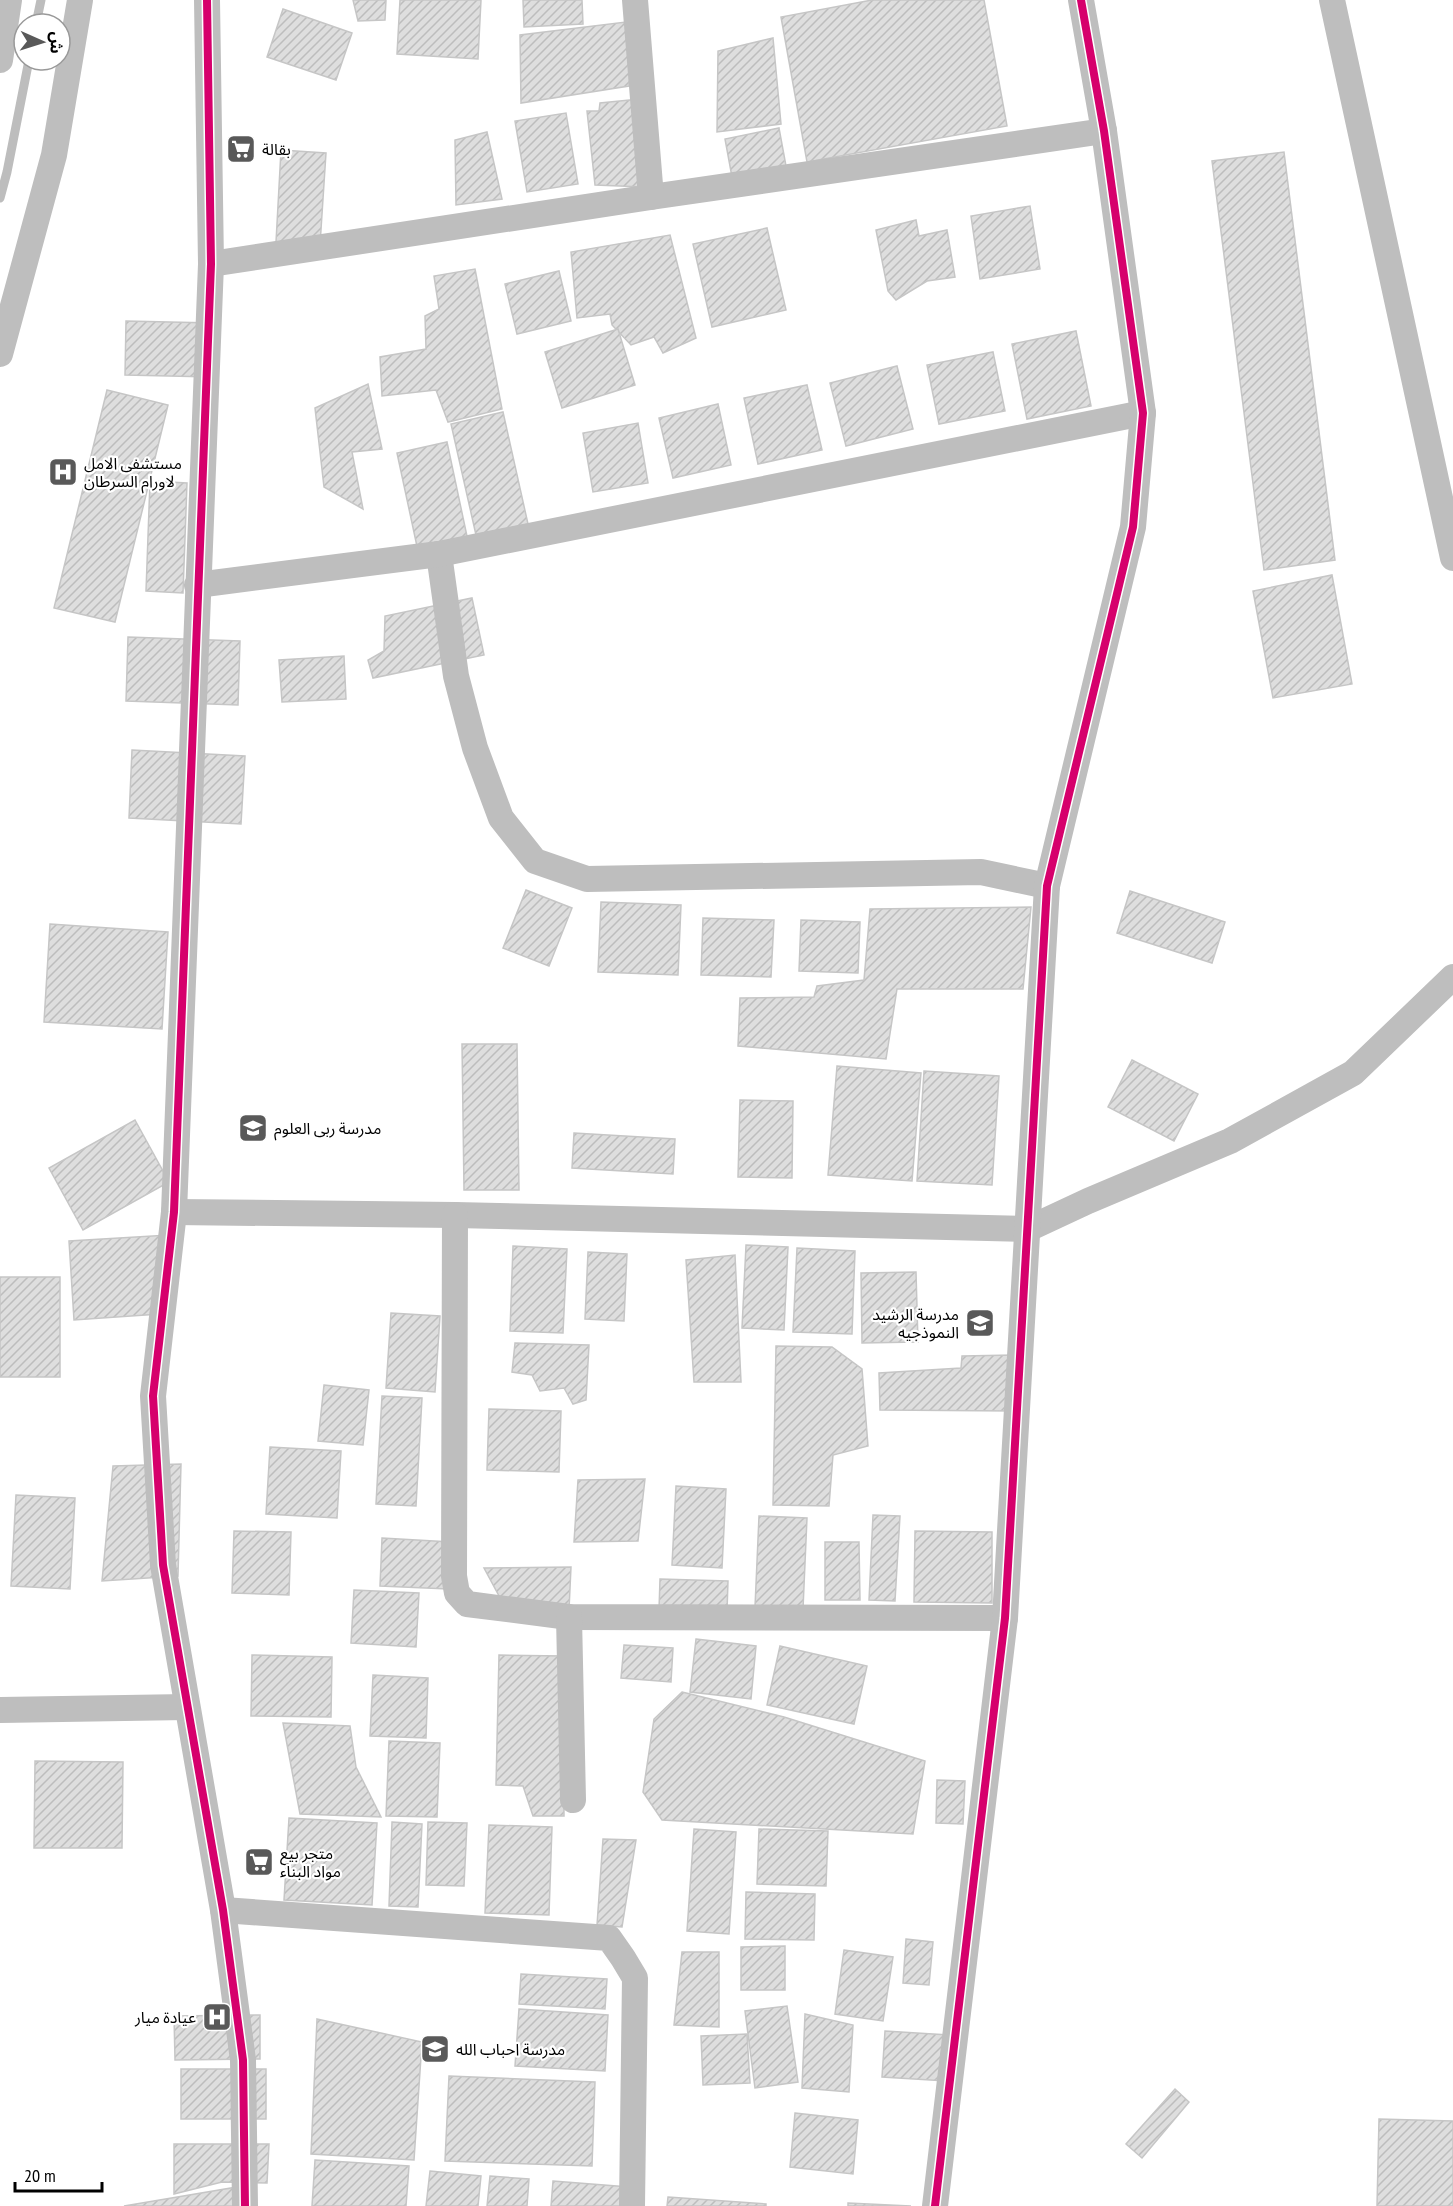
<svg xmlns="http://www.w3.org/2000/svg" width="1453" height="2206" font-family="'PT Sans Narrow','Noto Sans Arabic',sans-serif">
  <defs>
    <pattern id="building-hatch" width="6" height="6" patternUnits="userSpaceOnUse" patternTransform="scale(1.5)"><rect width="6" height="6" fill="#dedede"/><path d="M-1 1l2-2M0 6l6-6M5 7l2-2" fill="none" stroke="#bdbdbd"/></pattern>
  </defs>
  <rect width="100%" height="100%" fill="#fff"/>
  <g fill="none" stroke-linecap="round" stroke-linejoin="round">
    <g stroke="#bdbdbd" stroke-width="9">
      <path d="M 36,24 L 41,0"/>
      <path d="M 0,198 L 7,172 L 29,60"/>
    </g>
  </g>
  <g fill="url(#building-hatch)" stroke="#c6c6c6" stroke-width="1.5">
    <path d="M 353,0 L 386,0 L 385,20 L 358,21 Z"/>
    <path d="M 400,0 L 481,0 L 478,59 L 397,54 Z"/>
    <path d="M 523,0 L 582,0 L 583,24 L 524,27 Z"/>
    <path d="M 872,0 L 984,0 L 1007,126 L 807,162 L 781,17 Z"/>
    <path d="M 283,9 L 352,33 L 336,80 L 267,57 Z"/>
    <path d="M 634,21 L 629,86 L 521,103 L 520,35 Z"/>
    <path d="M 773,38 L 781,124 L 717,132 L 718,51 Z"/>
    <path d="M 639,99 L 644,187 L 595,185 L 587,111 L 599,111 L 600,103 Z"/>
    <path d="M 566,113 L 578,184 L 527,192 L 515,121 Z"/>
    <path d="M 779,128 L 786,166 L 732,177 L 725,139 Z"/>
    <path d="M 487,132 L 502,199 L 456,205 L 455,140 Z"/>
    <path d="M 281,150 L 326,153 L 320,245 L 276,242 Z"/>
    <path d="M 1284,152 L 1335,560 L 1264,570 L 1212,161 Z"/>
    <path d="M 1030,206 L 1040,269 L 980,279 L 971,216 Z"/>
    <path d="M 916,220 L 919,236 L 947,230 L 955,277 L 927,281 L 896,300 L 888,291 L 876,230 Z"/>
    <path d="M 767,228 L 786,310 L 712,327 L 693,244 Z"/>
    <path d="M 670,235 L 696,338 L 663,353 L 654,337 L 631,345 L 612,325 L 610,314 L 577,318 L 571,252 Z"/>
    <path d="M 475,269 L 502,409 L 448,422 L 436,390 L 382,396 L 380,357 L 426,349 L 425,316 L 439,309 L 434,276 Z"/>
    <path d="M 559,271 L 571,321 L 517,334 L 505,284 Z"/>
    <path d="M 126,321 L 213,323 L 212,377 L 125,375 Z"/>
    <path d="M 618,329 L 635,385 L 562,408 L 545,352 Z"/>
    <path d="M 1076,331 L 1091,406 L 1027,419 L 1012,344 Z"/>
    <path d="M 993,352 L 1005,411 L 939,424 L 927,365 Z"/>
    <path d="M 897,366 L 913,429 L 846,446 L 830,383 Z"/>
    <path d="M 368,384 L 382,449 L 352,452 L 363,509 L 324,487 L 315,408 Z"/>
    <path d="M 807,385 L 822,450 L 758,464 L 744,398 Z"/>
    <path d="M 107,390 L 168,405 L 115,622 L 54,608 Z"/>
    <path d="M 718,404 L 731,465 L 673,478 L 659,418 Z"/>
    <path d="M 503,412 L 528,524 L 476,535 L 451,424 Z"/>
    <path d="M 638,423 L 648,483 L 593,492 L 583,433 Z"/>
    <path d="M 447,442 L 468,541 L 418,551 L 397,453 Z"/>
    <path d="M 150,481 L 187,483 L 183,593 L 146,591 Z"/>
    <path d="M 1332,575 L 1352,684 L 1273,698 L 1253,591 Z"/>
    <path d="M 472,598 L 484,655 L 373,678 L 368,660 L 384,651 L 385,616 Z"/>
    <path d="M 128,637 L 240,641 L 238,705 L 126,701 Z"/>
    <path d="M 344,656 L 346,699 L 282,702 L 279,660 Z"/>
    <path d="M 132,750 L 245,756 L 241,824 L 129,818 Z"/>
    <path d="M 526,890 L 572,908 L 549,966 L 503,948 Z"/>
    <path d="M 1130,891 L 1225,922 L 1212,963 L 1117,933 Z"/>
    <path d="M 601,902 L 681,905 L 678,975 L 598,972 Z"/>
    <path d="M 1031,907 L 1023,989 L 897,989 L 886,1059 L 738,1046 L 740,998 L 814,997 L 817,986 L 864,980 L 870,909 Z"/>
    <path d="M 703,918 L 774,920 L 771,977 L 701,975 Z"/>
    <path d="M 801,920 L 860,922 L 858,973 L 799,971 Z"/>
    <path d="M 50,924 L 168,932 L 162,1029 L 44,1022 Z"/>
    <path d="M 462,1044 L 517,1044 L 519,1190 L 464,1190 Z"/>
    <path d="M 1132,1060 L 1198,1094 L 1174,1141 L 1108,1107 Z"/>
    <path d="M 837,1066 L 921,1073 L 912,1181 L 828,1175 Z"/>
    <path d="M 924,1071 L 999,1076 L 992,1185 L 917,1181 Z"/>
    <path d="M 740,1100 L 793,1101 L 792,1178 L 738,1177 Z"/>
    <path d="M 135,1120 L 169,1182 L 83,1230 L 49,1168 Z"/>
    <path d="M 574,1133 L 675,1139 L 673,1174 L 572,1168 Z"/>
    <path d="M 169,1235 L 174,1313 L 74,1320 L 69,1241 Z"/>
    <path d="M 746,1245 L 788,1247 L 784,1330 L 742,1328 Z"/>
    <path d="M 513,1246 L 567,1249 L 563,1333 L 510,1331 Z"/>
    <path d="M 797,1248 L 855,1251 L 852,1334 L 793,1332 Z"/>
    <path d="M 588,1252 L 627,1254 L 624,1321 L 585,1319 Z"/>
    <path d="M 735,1255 L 741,1382 L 694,1382 L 686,1260 Z"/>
    <path d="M 916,1272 L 918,1342 L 862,1343 L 861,1273 Z"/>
    <rect x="0" y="1277" width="60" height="100"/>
    <path d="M 391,1313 L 440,1316 L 435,1392 L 386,1388 Z"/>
    <path d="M 515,1343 L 589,1345 L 586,1400 L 573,1404 L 564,1388 L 540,1391 L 532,1375 L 512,1372 Z"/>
    <path d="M 776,1346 L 832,1347 L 862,1369 L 868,1446 L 833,1455 L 829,1506 L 773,1505 Z"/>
    <path d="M 1013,1355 L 1013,1411 L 880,1410 L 879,1373 L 961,1368 L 962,1356 Z"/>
    <path d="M 324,1385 L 369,1390 L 363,1445 L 318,1441 Z"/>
    <path d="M 382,1396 L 422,1398 L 416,1506 L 376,1504 Z"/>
    <path d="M 489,1409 L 561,1411 L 559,1472 L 487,1470 Z"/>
    <path d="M 270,1447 L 341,1451 L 337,1518 L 266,1514 Z"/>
    <path d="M 181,1464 L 178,1576 L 102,1581 L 113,1466 Z"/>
    <path d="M 645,1479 L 638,1541 L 574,1542 L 578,1480 Z"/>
    <path d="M 676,1486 L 726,1489 L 722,1568 L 672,1565 Z"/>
    <path d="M 16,1495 L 75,1498 L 70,1589 L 11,1586 Z"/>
    <path d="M 873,1515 L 900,1516 L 895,1601 L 869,1600 Z"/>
    <path d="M 759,1516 L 807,1518 L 803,1609 L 755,1607 Z"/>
    <path d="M 234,1531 L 291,1532 L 289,1595 L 232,1593 Z"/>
    <path d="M 915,1531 L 992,1532 L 992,1603 L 914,1602 Z"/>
    <path d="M 382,1538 L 451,1542 L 448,1589 L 380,1586 Z"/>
    <path d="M 825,1542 L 859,1542 L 860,1600 L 825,1600 Z"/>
    <path d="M 571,1567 L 569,1610 L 505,1607 L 484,1568 Z"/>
    <path d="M 660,1579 L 728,1581 L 727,1612 L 659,1610 Z"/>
    <path d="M 354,1590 L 419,1593 L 416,1647 L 351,1643 Z"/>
    <path d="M 696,1639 L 756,1646 L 751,1699 L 690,1692 Z"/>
    <path d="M 624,1645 L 673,1648 L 671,1682 L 621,1678 Z"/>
    <path d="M 780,1646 L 867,1666 L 854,1724 L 767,1705 Z"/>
    <path d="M 252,1655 L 332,1657 L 331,1717 L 251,1716 Z"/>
    <path d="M 499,1655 L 563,1656 L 564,1816 L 533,1816 L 523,1786 L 496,1785 Z"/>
    <path d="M 373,1675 L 428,1678 L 426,1738 L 370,1736 Z"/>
    <path d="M 682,1692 L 784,1717 L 925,1761 L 913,1834 L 662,1820 L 643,1792 L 654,1719 Z"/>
    <path d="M 283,1723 L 350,1726 L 356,1767 L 381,1817 L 300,1814 Z"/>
    <path d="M 389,1741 L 440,1743 L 437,1817 L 386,1816 Z"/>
    <path d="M 35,1761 L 123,1762 L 122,1848 L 34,1848 Z"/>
    <path d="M 937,1780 L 965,1781 L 963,1824 L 936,1823 Z"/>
    <path d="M 289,1818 L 377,1823 L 372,1905 L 284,1900 Z"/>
    <path d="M 392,1822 L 422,1824 L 418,1907 L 389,1906 Z"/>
    <path d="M 428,1822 L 467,1823 L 464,1886 L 426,1885 Z"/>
    <path d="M 489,1825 L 552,1827 L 549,1915 L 485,1913 Z"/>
    <path d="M 694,1829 L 736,1832 L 729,1934 L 687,1931 Z"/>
    <path d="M 759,1829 L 828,1831 L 826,1886 L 757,1884 Z"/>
    <path d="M 603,1839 L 636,1840 L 622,1927 L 597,1925 Z"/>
    <path d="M 746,1892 L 815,1894 L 814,1940 L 745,1939 Z"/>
    <path d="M 906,1939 L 933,1942 L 929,1985 L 903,1983 Z"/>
    <path d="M 785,1946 L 785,1990 L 741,1990 L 741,1947 Z"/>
    <path d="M 844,1950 L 893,1957 L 883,2021 L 835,2014 Z"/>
    <path d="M 682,1952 L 719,1952 L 719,2027 L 674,2025 Z"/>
    <path d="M 521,1974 L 607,1979 L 605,2009 L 519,2004 Z"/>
    <path d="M 787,2006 L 798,2082 L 755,2088 L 745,2011 Z"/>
    <path d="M 519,2009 L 608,2015 L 605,2071 L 515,2066 Z"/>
    <path d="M 805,2014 L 853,2025 L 849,2092 L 802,2088 Z"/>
    <path d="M 260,2015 L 260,2059 L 175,2060 L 174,2016 Z"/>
    <path d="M 317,2019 L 422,2042 L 414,2160 L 311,2154 Z"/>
    <path d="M 885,2031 L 949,2035 L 946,2081 L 882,2077 Z"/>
    <path d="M 747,2034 L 750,2083 L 703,2085 L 701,2036 Z"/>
    <rect x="181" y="2069" width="85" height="50"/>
    <path d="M 449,2076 L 595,2082 L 592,2166 L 445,2161 Z"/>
    <path d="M 1175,2089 L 1189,2102 L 1142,2158 L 1126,2144 Z"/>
    <path d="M 795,2113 L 858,2120 L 853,2174 L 790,2167 Z"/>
    <path d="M 1379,2119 L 1453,2121 L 1453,2206 L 1377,2206 Z"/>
    <path d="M 174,2144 L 269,2144 L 267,2183 L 222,2182 L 174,2194 Z"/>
    <path d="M 315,2160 L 409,2166 L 406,2206 L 312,2206 Z"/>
    <path d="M 430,2171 L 481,2176 L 478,2206 L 426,2206 Z"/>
    <path d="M 490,2176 L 529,2179 L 527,2206 L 487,2206 Z"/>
    <path d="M 553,2181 L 629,2187 L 627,2206 L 551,2206 Z"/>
    <path d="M 243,2186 L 242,2206 L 124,2206 Z"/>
    <path d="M 668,2197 L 766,2204 L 766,2206 L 667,2206 Z"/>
    <path d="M 848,2203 L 911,2206 L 848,2206 Z"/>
  </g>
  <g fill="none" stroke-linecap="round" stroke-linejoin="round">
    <g stroke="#bebebe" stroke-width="26">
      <path d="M 207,0 L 211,264 L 174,1212 L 153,1396 L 163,1565 L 223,1910 L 243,2060 L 245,2206"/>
      <path d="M 1332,0 L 1453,558"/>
      <path d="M 0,60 L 9,0"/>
      <path d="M 651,197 L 1104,131"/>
      <path d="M 211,264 L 651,197 L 635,0"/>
      <path d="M 0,354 L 54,155 L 80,0"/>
      <path d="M 439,554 L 456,676 L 475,748 L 501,818 L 535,861 L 587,879 L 981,872 L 1047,886"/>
      <path d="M 197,585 L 439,554 L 1143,413"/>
      <path d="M 174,1212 L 455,1215 L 1028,1229 L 1088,1201 L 1230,1141 L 1353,1073 L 1453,977"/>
      <path d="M 455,1215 L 454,1576 L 457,1593 L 467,1604 L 569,1617 L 1005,1618"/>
      <path d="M 569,1617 L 573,1800"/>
      <path d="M 0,1710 L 187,1707"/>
      <path d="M 223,1910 L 609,1938 L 623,1958 L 635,1978 L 632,2206"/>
      <path d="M 935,2206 L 1005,1618 L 1047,886 L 1133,527 L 1143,413 L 1104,131 L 1081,0"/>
    </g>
    <g stroke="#fff" stroke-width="11">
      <g id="cycleway">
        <path d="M 207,0 L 211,264 L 174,1212 L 153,1396 L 163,1565 L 223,1910 L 243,2060 L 245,2206"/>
        <path d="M 935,2206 L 1005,1618 L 1047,886 L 1133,527 L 1143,413 L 1104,131 L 1081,0"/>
      </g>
    </g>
    <use href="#cycleway" stroke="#d6006c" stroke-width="8"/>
  </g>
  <defs>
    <g id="supermarket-square" transform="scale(1.5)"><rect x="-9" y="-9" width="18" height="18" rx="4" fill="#595959" stroke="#fff"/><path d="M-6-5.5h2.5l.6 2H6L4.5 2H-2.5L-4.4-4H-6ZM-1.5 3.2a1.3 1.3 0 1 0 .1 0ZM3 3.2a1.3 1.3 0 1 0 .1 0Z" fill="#fff"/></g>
    <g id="hospital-square" transform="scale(1.5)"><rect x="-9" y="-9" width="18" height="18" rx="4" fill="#595959" stroke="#fff"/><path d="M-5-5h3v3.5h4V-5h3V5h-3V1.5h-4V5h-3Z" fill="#fff"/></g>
    <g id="school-square" transform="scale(1.5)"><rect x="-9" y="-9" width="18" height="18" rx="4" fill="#595959" stroke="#fff"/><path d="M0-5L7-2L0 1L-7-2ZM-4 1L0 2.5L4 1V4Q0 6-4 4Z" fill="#fff"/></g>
  </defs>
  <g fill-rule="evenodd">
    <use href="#supermarket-square" x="241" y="149"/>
    <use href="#hospital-square" x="63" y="472"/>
    <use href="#school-square" x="253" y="1128"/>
    <use href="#school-square" x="980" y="1323"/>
    <use href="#supermarket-square" x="259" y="1862"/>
    <use href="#hospital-square" x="217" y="2017"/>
    <use href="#school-square" x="435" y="2049"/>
  </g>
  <g text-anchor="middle" stroke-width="4.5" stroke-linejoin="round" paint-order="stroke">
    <g font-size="16" fill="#000" stroke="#fff" text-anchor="start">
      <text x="262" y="155">بقالة</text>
      <text x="84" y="469">مستشفى الامل<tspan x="84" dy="18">لاورام السرطان</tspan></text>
      <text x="274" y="1134">مدرسة ربى العلوم</text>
      <text x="959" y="1320" text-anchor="end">مدرسة الرشيد<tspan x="959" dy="18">النموذجيه</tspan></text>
      <text x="280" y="1859">متجر بيع<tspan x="280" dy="18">مواد البناء</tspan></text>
      <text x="196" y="2023" text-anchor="end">عيادة ميار</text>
      <text x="456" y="2055">مدرسة احباب الله</text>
    </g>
  </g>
  <g transform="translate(42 42) rotate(93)"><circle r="28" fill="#ffffff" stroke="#999999" stroke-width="1.5"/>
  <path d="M0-4.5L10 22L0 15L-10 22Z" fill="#595959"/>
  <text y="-9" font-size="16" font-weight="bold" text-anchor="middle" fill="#000000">ش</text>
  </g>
  <path d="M15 2182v9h87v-9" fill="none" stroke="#000000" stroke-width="3"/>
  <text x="24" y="2182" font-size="18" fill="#000000" stroke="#ffffff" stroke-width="4.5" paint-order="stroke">20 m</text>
</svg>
